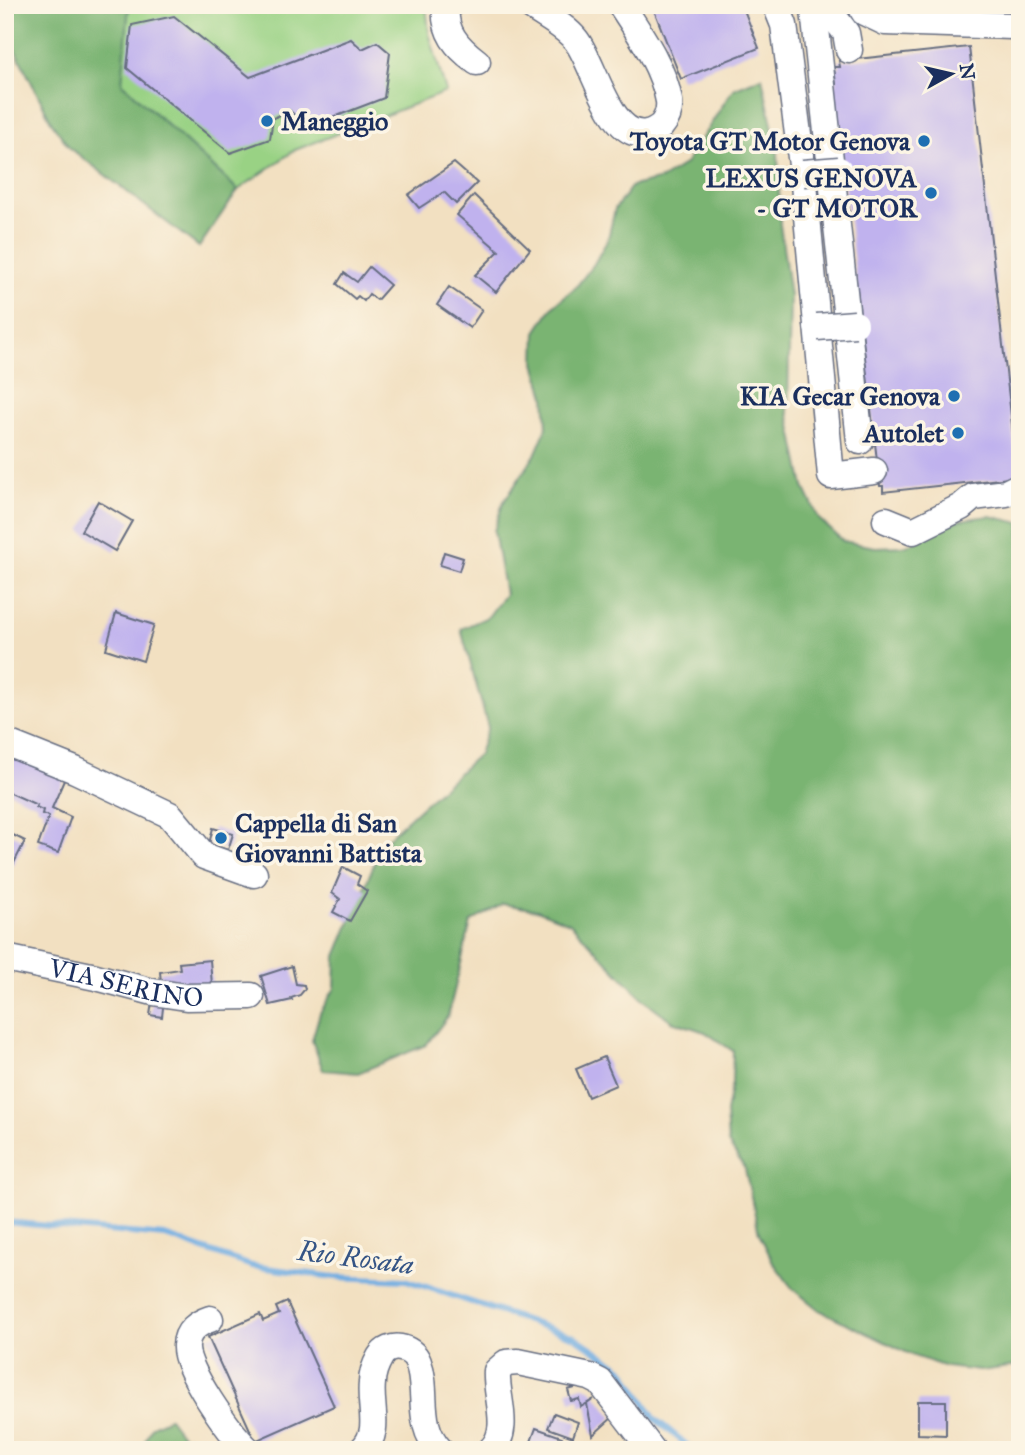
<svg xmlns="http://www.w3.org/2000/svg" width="1025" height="1455" font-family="'IM FELL Great Primer',serif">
  <rect width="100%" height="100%" fill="#fcf5e5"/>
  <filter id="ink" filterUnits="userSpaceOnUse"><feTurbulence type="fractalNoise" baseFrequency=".0143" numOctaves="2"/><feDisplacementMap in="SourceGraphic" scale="14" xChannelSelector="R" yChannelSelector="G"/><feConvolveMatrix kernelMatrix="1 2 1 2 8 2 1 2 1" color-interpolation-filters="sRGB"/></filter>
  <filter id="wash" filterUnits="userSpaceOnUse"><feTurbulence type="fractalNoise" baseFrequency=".00686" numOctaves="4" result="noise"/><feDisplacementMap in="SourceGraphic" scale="28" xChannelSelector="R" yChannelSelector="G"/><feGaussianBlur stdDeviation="1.57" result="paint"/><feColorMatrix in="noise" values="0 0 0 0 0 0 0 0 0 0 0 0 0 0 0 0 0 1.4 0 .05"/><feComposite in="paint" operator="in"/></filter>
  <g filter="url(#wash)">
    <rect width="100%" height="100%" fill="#f2e0c1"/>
    <path fill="#99d284" stroke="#5a8071" stroke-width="2" d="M 129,5 L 426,5 L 429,33 L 446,92 L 295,150 L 238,190 L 121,83 Z"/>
    <g fill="#7ab472" stroke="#4a7268" stroke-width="2">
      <path d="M 5,5 L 129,5 L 122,83 L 238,190 L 199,247 L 70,148 L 52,123 L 5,30 Z"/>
      <path d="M 762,77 L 778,153 L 780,225 L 790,296 L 788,411 L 804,487 L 819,519 L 843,541 L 875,547 L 906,546 L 959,520 L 990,516 L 1020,523 L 1020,1364 L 1016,1366 L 980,1371 L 946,1367 L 914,1356 L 819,1310 L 792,1288 L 773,1262 L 759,1233 L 745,1169 L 728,1143 L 726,1112 L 732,1083 L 733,1051 L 705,1032 L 672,1021 L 643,999 L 570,923 L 537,910 L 503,904 L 471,922 L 448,1016 L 426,1045 L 358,1073 L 323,1070 L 312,1040 L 320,1013 L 335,988 L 336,956 L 375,862 L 389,837 L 479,754 L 488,727 L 461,629 L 488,617 L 505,594 L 494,531 L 503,503 L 535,455 L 547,427 L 545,396 L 535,363 L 536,332 L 553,306 L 576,287 L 594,264 L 608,239 L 615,209 L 632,186 L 662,179 L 686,163 L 733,89 Z"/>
      <path d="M 169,1418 L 193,1450 L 141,1450 L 152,1426 Z"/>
    </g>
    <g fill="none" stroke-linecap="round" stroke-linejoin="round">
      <path stroke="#6face1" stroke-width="6" d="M 5,1222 L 165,1236 L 252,1266 L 334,1277 L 406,1280 L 575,1337 L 624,1370 L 654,1418 L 693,1450"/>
    </g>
    <g id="blocks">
      <g fill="#c0b2ee">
        <path d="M 652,5 L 742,5 L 759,48 L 681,79 Z"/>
        <path d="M 886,5 L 990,5 L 990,16 L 886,13 Z"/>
        <path d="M 174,16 L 250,77 L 351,39 L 362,49 L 377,42 L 390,53 L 384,98 L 308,127 L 290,111 L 273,118 L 270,139 L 230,153 L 127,68 L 132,25 Z"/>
        <path d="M 969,47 L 1018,477 L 883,492 L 883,486 L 880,486 L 833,84 L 836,84 L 834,67 L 840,67 L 839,61 Z"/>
        <path d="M 454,163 L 477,183 L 456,204 L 444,192 L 419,208 L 408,195 Z"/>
        <path d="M 474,195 L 530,249 L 496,292 L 475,275 L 499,251 L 457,215 Z"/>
        <path d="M 369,267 L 390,285 L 377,300 L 369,294 L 364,301 L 358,296 L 355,299 L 337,284 L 344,273 L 357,282 Z"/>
        <path d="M 449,287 L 482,310 L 470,328 L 437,305 Z"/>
        <path d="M 98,501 L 132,521 L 115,551 L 81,531 Z"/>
        <path d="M 444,552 L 463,558 L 459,571 L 440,565 Z"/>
        <path d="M 116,613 L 154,625 L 143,661 L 106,649 Z"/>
        <path d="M 5,745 L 68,771 L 52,808 L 71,817 L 58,853 L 38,846 L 49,816 L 42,814 L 43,810 L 36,807 L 37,805 L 6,791 L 8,784 L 5,783 Z"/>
        <path d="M 213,828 L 233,834 L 228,850 L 209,844 Z"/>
        <path d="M 5,831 L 25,841 L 13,865 L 5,861 Z"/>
        <path d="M 343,867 L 360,876 L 357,884 L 367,891 L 350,921 L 333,912 L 340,899 L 332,893 Z"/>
        <path d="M 210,960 L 212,985 L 162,991 L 160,972 L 180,969 L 179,963 Z"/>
        <path d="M 292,966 L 296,984 L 304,985 L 305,989 L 300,995 L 291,998 L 292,1000 L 270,1005 L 261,976 Z"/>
        <path d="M 153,996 L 164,998 L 162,1017 L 150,1015 Z"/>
        <path d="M 604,1057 L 616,1085 L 588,1097 L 576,1069 Z"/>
        <path d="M 287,1302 L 334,1406 L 255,1441 L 208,1337 L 260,1314 L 263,1321 L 279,1314 L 276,1307 Z"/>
        <path d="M 582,1386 L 592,1390 L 613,1417 L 593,1435 L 587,1404 L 594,1399 L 581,1407 L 579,1399 L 571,1401 L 568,1390 Z"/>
        <path d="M 918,1401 L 946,1401 L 946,1435 L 918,1434 Z"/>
        <path d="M 554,1413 L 578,1422 L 573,1437 L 548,1428 Z"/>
        <path d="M 536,1428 L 562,1437 L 557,1450 L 528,1450 Z"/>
      </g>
    </g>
  </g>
  <g filter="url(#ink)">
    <use href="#blocks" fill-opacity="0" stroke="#666d81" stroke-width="2"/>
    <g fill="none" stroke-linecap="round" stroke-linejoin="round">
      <g stroke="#666d81" stroke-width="29">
        <g id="minor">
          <path d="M 446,5 C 443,32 457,47 477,62"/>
          <path d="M 529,5 C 544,16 564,25 576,40 C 594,62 610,141 647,133 C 652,132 657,129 661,126 C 667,119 670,110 669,101 C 663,66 640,34 621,5"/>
          <path d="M 776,5 L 784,25 L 803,173 L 831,476 L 874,471"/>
          <path d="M 811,5 L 814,10 L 860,441"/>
          <path d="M 825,5 L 846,33 L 849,50"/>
          <path d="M 861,5 L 864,12 L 885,22 L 1012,26"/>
          <path d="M 886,520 L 913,531 L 961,507 L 973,497 L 1006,493 L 1020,486"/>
          <path d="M 5,742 L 75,770 L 170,815 L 204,856 L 254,874"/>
          <path id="s1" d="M 5,958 L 96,977 L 153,992 L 186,997 L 251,996"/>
          <path d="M 210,1319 C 198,1323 186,1331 186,1346 C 184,1369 230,1433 248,1450"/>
          <path d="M 362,1450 C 382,1432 369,1407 372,1383 C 372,1375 376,1364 380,1357 C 389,1342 412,1346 418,1362 C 429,1391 415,1424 440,1450"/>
          <path d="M 491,1450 C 512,1430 495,1396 497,1371 L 506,1363 L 518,1362 L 590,1377 L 600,1382 L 652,1450"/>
        </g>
      </g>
      <use href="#minor" stroke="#fff" stroke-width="26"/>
      <g stroke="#666d81" stroke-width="29" stroke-linecap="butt">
        <g id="minor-bridge">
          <path d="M 803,173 L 839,170"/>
          <path d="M 817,327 L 855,324"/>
        </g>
      </g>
      <use href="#minor-bridge" stroke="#fff" stroke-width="26"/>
    </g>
  </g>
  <g fill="#1f6fb2" stroke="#fcf5e5" stroke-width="2.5">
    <circle cx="267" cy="121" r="7"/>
    <circle cx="924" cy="141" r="7"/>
    <circle cx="931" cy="193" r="7"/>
    <circle cx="954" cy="396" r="7"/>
    <circle cx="958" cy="433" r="7"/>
    <circle cx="221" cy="838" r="7"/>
  </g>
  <g text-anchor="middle" stroke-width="7" stroke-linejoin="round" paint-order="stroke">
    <g font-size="26" font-weight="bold" fill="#1b2f5e" stroke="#fcf5e5" text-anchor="end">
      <text x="281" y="130" text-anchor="start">Maneggio</text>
      <text x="910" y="150">Toyota GT Motor Genova</text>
      <text x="917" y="187">LEXUS GENOVA<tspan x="917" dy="30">- GT MOTOR</tspan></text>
      <text x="940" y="405">KIA Gecar Genova</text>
      <text x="944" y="442">Autolet</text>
      <text x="235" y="832" text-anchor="start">Cappella di San<tspan x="235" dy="30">Giovanni Battista</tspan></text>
    </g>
    <g font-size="26" fill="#1b2f5e" stroke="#fcf5e5">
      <text dy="9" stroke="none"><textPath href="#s1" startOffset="124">VIA SERINO</textPath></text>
    </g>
    <g font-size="28" font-style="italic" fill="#345485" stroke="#fcf5e5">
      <text transform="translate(356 1257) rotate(7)" y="10">Rio Rosata</text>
    </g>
  </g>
  <rect width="1025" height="1455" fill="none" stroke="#fcf5e5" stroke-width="28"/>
  <g transform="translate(951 74) rotate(82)" stroke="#fcf5e5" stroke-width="5" paint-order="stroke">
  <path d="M0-5L12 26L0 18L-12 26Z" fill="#1b2f5e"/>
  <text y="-10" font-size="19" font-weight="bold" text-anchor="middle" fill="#1b2f5e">N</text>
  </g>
</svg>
